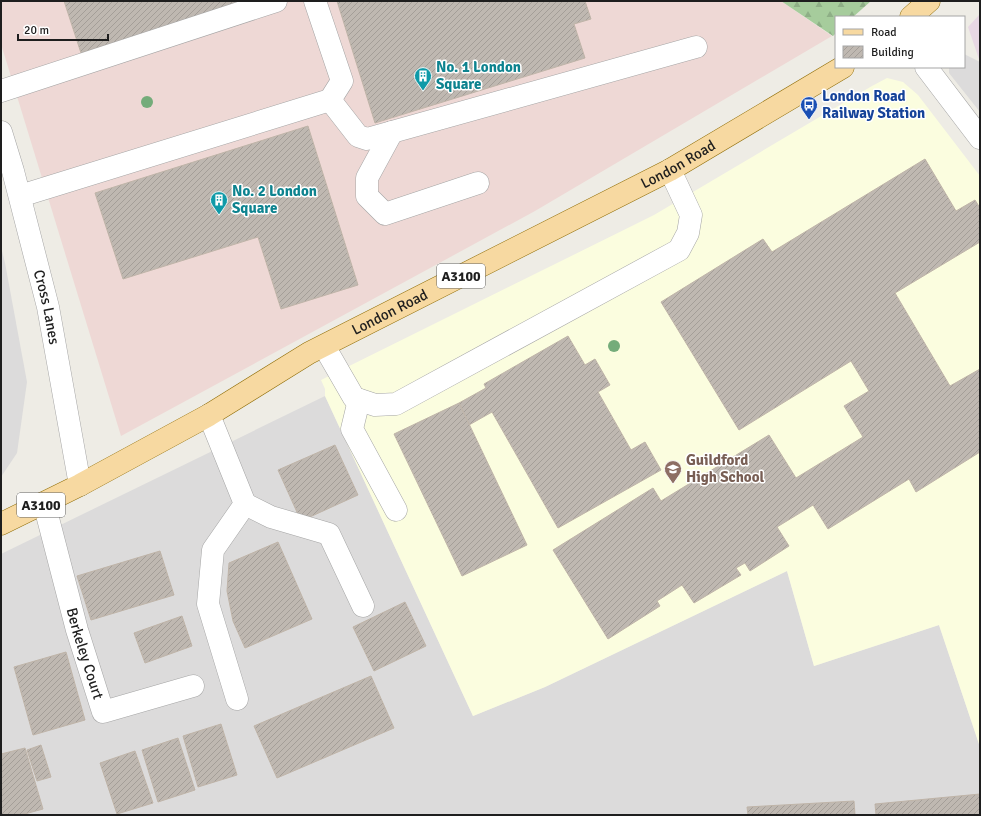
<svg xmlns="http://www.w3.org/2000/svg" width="981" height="816" font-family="Signika,sans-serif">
  <defs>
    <pattern id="forest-firs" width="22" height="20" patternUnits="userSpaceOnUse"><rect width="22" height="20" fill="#a6cc9c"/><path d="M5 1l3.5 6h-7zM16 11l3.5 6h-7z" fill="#8eaf86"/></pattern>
    <pattern id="building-hatch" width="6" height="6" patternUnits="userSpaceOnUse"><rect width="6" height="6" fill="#bfb8b1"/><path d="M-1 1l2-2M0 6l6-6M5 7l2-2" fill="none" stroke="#a49e98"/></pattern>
  </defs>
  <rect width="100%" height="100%" fill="#eeece5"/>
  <g fill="#dcdbdb">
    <path d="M 964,54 L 980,62 L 980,112 L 949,73 L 949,67 L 964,67 Z"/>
    <path d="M 1,247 L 5,263 L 27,382 L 17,453 L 1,477 Z"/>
    <path d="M 325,396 L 473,716 L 545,687 L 787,571 L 814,666 L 939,625 L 980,747 L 980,815 L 1,815 L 1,554 Z"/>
  </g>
  <path fill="#eed8d5" d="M 1,1 L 781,1 L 832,36 L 535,211 L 121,436 L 1,44 Z"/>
  <path fill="#fbfddf" d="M 887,78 L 903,82 L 918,95 L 980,176 L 980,747 L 939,625 L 814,666 L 787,571 L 545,687 L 473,716 L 325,396 L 325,389 L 321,380 L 654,215 L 872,86 Z"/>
  <path fill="#e7d7e3" d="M 980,14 L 980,62 L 968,27 Z"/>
  <path fill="url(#forest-firs)" d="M 781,1 L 871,1 L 853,17 L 836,17 L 836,33 L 833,36 Z"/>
  <g fill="url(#building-hatch)" stroke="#bfb4a8">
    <path d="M 64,1 L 245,1 L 81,53 Z"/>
    <path d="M 337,1 L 585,1 L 591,19 L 574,24 L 585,58 L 375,123 Z"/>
    <path d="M 308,126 L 358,285 L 281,309 L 258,237 L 123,279 L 95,193 Z"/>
    <path d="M 925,159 L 956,211 L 975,200 L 980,208 L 980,242 L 895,293 L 950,386 L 980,369 L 980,452 L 916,492 L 909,479 L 828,529 L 813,505 L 777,527 L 789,546 L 750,571 L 745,563 L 736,568 L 741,575 L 694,603 L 682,585 L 657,601 L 660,606 L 608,639 L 553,550 L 653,488 L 661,501 L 769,435 L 796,478 L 863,437 L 844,406 L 869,391 L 851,361 L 739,430 L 661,302 L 763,239 L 772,252 Z"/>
    <path d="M 568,336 L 585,365 L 595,359 L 610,385 L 598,392 L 631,450 L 645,442 L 661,470 L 558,528 L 492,412 L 469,425 L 459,403 L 486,388 L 484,384 Z"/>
    <path d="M 459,403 L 527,545 L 462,576 L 394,434 Z"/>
    <path d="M 335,445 L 358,495 L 301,521 L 278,470 Z"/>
    <path d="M 278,542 L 312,619 L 245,648 L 233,621 L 227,591 L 229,563 Z"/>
    <path d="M 160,551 L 174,595 L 91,620 L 77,576 Z"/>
    <path d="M 405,602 L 426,646 L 374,671 L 353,627 Z"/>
    <path d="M 182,616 L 192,646 L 145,663 L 134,633 Z"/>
    <path d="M 66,652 L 85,720 L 33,735 L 14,667 Z"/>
    <path d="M 371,676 L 394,728 L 277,778 L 254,726 Z"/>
    <path d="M 221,724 L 237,775 L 198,787 L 183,736 Z"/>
    <path d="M 178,738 L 195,790 L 158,802 L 142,750 Z"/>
    <path d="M 41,745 L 51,777 L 37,781 L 27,750 Z"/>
    <path d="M 25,748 L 43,809 L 21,815 L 1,815 L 1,754 Z"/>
    <path d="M 135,751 L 153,803 L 117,814 L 100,763 Z"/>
    <path d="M 980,794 L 980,815 L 876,815 L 875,804 Z"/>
    <path d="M 854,801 L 855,815 L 748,815 L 747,807 Z"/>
  </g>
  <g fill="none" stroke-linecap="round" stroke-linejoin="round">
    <g stroke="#a5a5a5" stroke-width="23">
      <g id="minor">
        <path d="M 926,67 L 980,138"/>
        <path d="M 1,91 L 276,1"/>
        <path d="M 330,100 L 358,136 L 367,139 L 696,47"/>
        <path id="s1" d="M 1,132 L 13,171 L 48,307 L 80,485"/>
        <path d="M 392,132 L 367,178 L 367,196 L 385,214 L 478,183"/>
        <path d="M 20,196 L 330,100 L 342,81 L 315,1"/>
        <path d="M 324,346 L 354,398 L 375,405 L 396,404 L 679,250 L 688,233 L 691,215 L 670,170"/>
        <path d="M 359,400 L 352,429 L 396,510"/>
        <path d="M 209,415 L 245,504 L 213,550 L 208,604 L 237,699"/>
        <path id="s2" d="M 44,503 L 77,630 L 103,712 L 193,686"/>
        <path d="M 245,504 L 271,517 L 329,534 L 363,606"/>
      </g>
    </g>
    <g stroke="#906e08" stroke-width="23">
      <g id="major">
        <path d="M 911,17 L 929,1"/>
        <path id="s3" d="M 1,524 L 80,485 L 209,415 L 309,353 L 670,170 L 843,67"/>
      </g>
    </g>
    <use href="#minor" stroke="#fff" stroke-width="22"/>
    <use href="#major" stroke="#f7d9a1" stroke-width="22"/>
  </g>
  <g fill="#74ac7a">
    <circle cx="147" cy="102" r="6"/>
    <circle cx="614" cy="346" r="6"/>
  </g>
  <defs>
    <g id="building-pin" transform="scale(0.9)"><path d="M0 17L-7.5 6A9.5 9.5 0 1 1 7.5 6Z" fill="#0f9aa8" stroke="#fff"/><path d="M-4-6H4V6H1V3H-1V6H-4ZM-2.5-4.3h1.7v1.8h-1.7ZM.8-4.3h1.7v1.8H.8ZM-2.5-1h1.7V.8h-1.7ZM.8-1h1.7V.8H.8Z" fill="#fff"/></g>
    <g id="bus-pin" transform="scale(0.9)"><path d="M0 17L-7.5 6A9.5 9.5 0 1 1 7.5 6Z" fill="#1a4fb4" stroke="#fff"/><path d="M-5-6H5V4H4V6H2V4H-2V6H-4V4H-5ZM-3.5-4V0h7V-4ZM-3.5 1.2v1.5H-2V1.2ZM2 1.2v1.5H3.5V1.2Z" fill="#fff"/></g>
    <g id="school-pin" transform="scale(0.9)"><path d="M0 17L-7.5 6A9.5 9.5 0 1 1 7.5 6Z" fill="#8d6e63" stroke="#fff"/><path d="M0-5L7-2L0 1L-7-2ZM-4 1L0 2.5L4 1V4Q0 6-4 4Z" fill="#fff"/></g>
  </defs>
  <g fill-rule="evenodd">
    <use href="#building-pin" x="423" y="76"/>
    <use href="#bus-pin" x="809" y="105"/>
    <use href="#building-pin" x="219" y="200"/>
    <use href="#school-pin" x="673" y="469"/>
  </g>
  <g text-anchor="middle" stroke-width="3" stroke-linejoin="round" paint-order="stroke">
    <g fill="#fff" stroke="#626262" stroke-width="1">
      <rect x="437" y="264" width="48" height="24" rx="3"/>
      <rect x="17" y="493" width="48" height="24" rx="3"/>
    </g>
    <g font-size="14" font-weight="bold" fill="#1e1e1e">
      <text x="461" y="281">A3100</text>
      <text x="41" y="510">A3100</text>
    </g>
    <g font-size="15" font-weight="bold" fill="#0d838f" stroke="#fff" text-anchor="start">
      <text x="436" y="72">No. 1 London<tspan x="436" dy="17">Square</tspan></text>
      <text x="232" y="196">No. 2 London<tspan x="232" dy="17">Square</tspan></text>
    </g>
    <g font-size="15" font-weight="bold" fill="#164399" stroke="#fff" text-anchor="start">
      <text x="822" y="101">London Road<tspan x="822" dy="17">Railway Station</tspan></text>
    </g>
    <g font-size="15" fill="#1e1e1e" stroke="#fff">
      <text dy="5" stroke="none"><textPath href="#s3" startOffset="767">London Road</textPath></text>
      <text dy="5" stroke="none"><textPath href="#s1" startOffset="181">Cross Lanes</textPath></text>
      <text dy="5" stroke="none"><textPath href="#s3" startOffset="443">London Road</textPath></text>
      <text dy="5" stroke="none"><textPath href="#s2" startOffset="156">Berkeley Court</textPath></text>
    </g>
    <g font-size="15" font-weight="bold" fill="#785e54" stroke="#fff" text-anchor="start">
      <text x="686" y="465">Guildford<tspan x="686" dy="17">High School</tspan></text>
    </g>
  </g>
  <rect width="981" height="816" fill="none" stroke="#1e1e1e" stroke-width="4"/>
  <rect x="835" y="16" width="130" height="52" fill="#ffffff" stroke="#a5a5a5"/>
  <rect x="843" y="29" width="20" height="6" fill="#f7d9a1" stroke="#a5a5a5"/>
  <text x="871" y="36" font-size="12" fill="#1e1e1e">Road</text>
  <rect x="843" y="46" width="20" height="12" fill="url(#building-hatch)" stroke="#a5a5a5"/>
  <text x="871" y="56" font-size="12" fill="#1e1e1e">Building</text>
  <path d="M18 34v6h90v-6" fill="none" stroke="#1e1e1e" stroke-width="2"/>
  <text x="24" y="34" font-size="12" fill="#1e1e1e" stroke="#ffffff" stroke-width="3" paint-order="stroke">20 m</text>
</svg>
